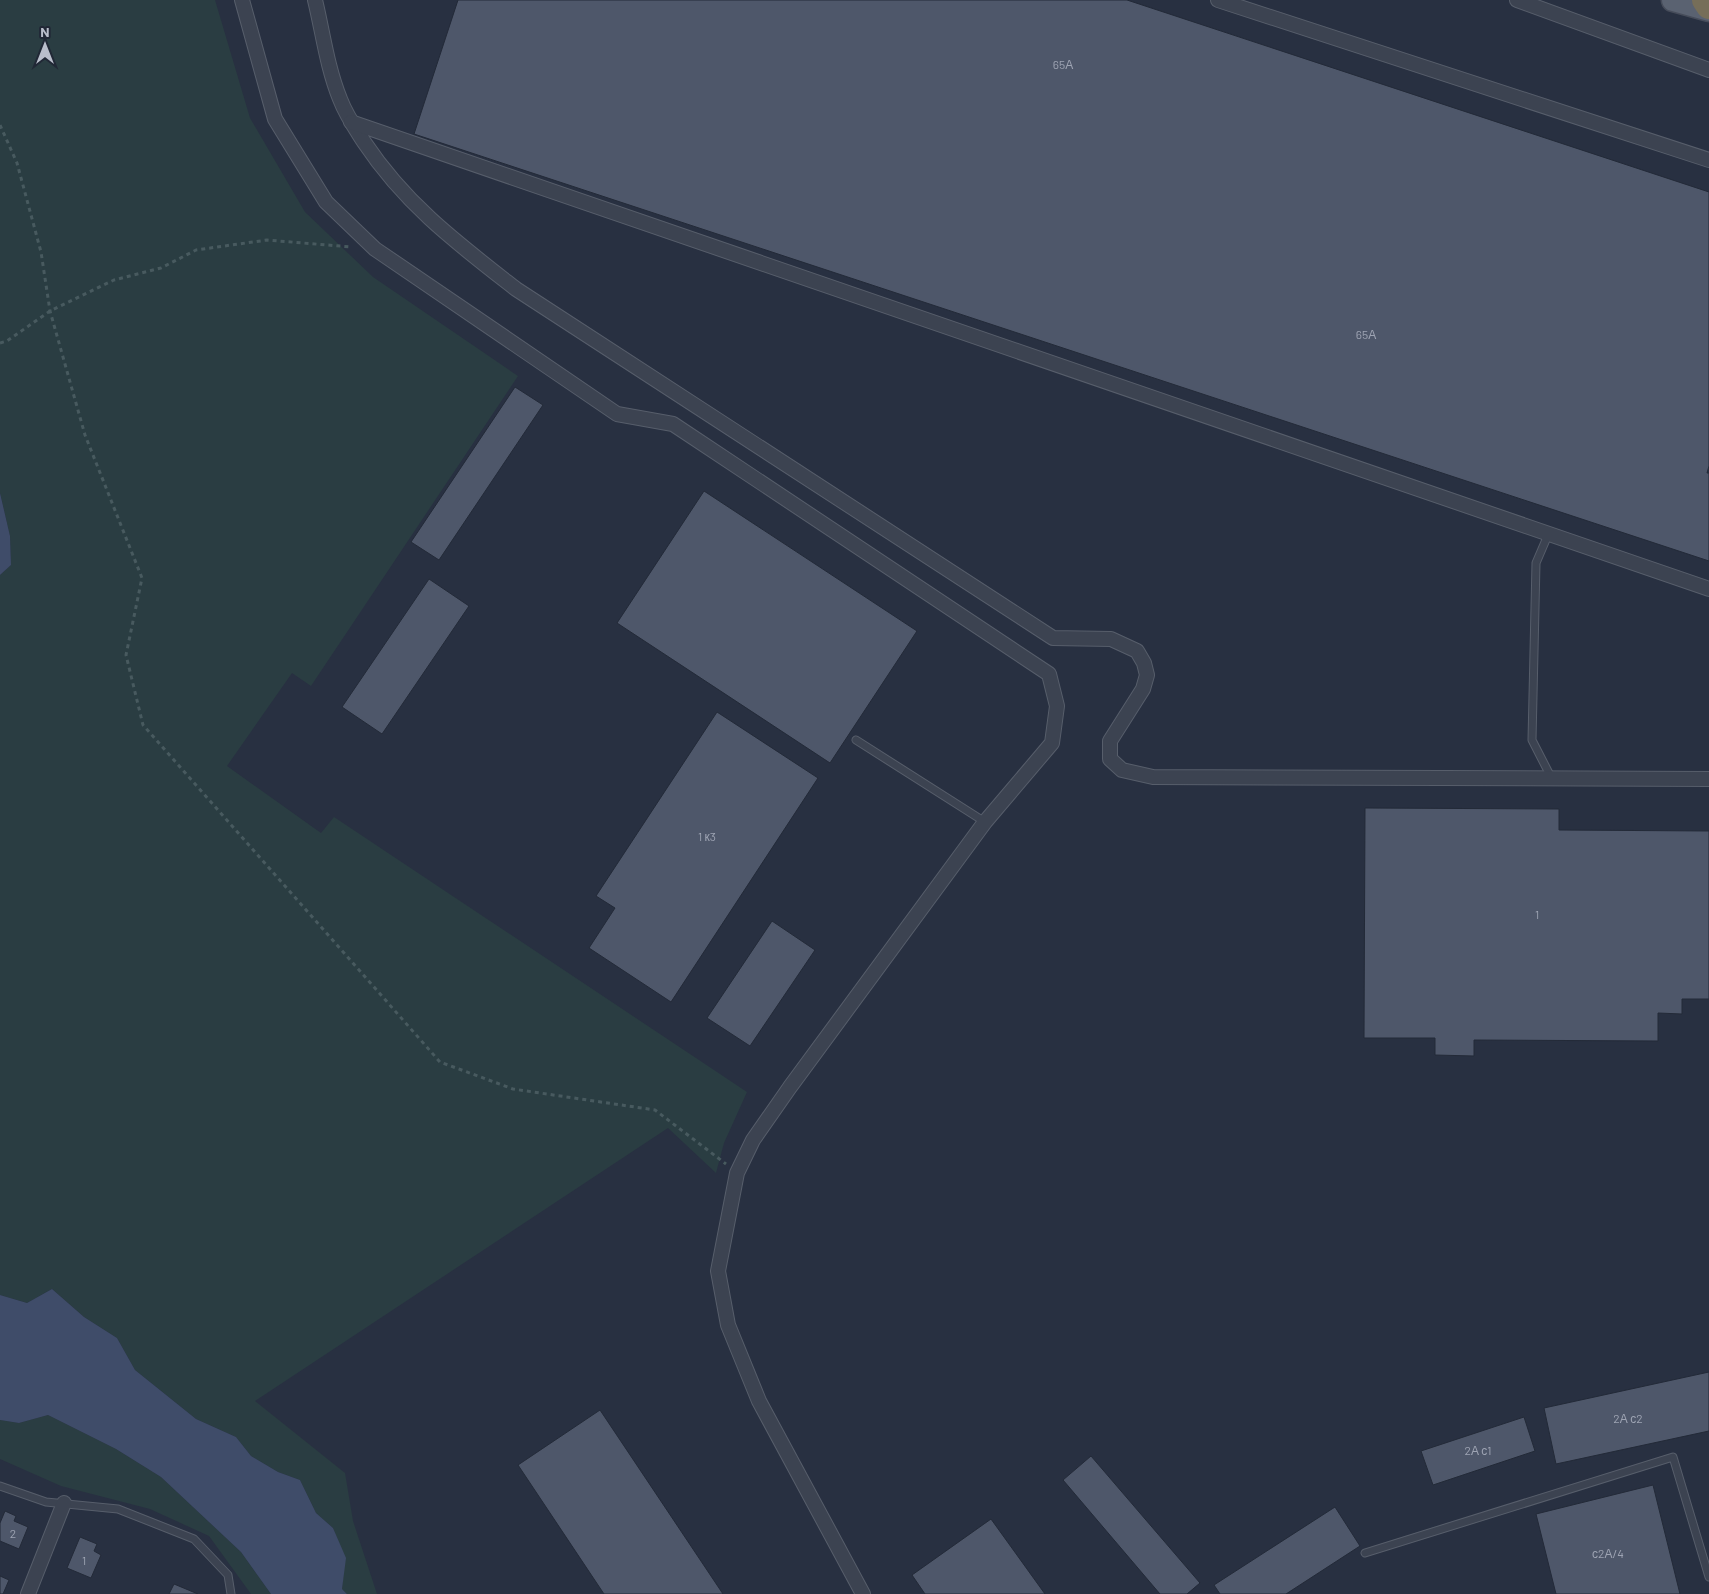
<svg xmlns="http://www.w3.org/2000/svg" width="1709" height="1594" font-family="Barlow,sans-serif">
  <rect width="100%" height="100%" fill="#283041"/>
  <g fill="#2a3d42">
    <path d="M 0,0 L 215,0 L 250,118 L 305,212 L 373,277 L 518,376 L 311,686 L 292,673 L 227,766 L 321,833 L 334,817 L 747,1092 L 724,1143 L 716,1173 L 668,1128 L 255,1401 L 345,1473 L 353,1521 L 377,1594 L 347,1594 L 342,1589 L 345,1558 L 333,1528 L 316,1513 L 300,1480 L 278,1472 L 251,1456 L 236,1437 L 196,1419 L 135,1370 L 117,1338 L 84,1317 L 52,1289 L 27,1303 L 0,1295 L 0,575 L 11,565 L 10,536 L 0,493 Z"/>
    <path d="M 48,1415 L 116,1449 L 161,1477 L 241,1552 L 271,1594 L 251,1594 L 209,1536 L 150,1509 L 61,1486 L 0,1459 L 0,1420 L 19,1423 Z"/>
  </g>
  <g fill="#3f4c69">
    <path d="M 0,493 L 10,536 L 11,565 L 0,575 Z"/>
    <path d="M 52,1289 L 84,1317 L 117,1338 L 135,1370 L 196,1419 L 236,1437 L 251,1456 L 278,1472 L 300,1480 L 316,1513 L 333,1528 L 346,1558 L 342,1589 L 347,1594 L 271,1594 L 241,1552 L 161,1477 L 116,1449 L 48,1415 L 19,1423 L 0,1420 L 0,1295 L 27,1303 Z"/>
  </g>
  <g fill="#4e576a" stroke="#232a38">
    <path d="M 458,0 L 1127,0 L 1709,192 L 1709,466 L 1707,473 L 1709,473 L 1709,561 L 414,134 Z"/>
    <path d="M 515,387 L 543,405 L 439,560 L 411,542 Z"/>
    <path d="M 704,491 L 917,631 L 830,763 L 617,623 Z"/>
    <path d="M 429,579 L 469,606 L 382,734 L 342,707 Z"/>
    <path d="M 717,712 L 818,778 L 671,1002 L 589,948 L 615,908 L 596,896 Z"/>
    <path d="M 1365,808 L 1559,809 L 1559,830 L 1709,831 L 1709,999 L 1682,999 L 1682,1014 L 1658,1013 L 1658,1041 L 1474,1040 L 1474,1056 L 1435,1055 L 1435,1038 L 1364,1038 Z"/>
    <path d="M 772,921 L 815,950 L 750,1046 L 707,1018 Z"/>
    <path d="M 1709,1372 L 1709,1431 L 1556,1464 L 1544,1408 Z"/>
    <path d="M 600,1410 L 723,1594 L 604,1594 L 518,1465 Z"/>
    <path d="M 1524,1417 L 1535,1451 L 1433,1485 L 1421,1451 Z"/>
    <path d="M 1091,1456 L 1200,1583 L 1187,1594 L 1160,1594 L 1063,1480 Z"/>
    <path d="M 1653,1485 L 1680,1594 L 1556,1594 L 1536,1514 Z"/>
    <path d="M 1335,1507 L 1360,1546 L 1286,1594 L 1220,1594 L 1214,1585 Z"/>
    <path d="M 5,1511 L 16,1516 L 14,1521 L 28,1527 L 19,1549 L 0,1541 L 0,1523 Z"/>
    <path d="M 991,1519 L 1045,1594 L 925,1594 L 912,1575 Z"/>
    <path d="M 80,1537 L 97,1544 L 94,1551 L 101,1555 L 91,1578 L 67,1568 Z"/>
    <path d="M 0,1576 L 9,1580 L 3,1594 L 0,1594 Z"/>
    <path d="M 174,1584 L 198,1594 L 169,1594 Z"/>
  </g>
  <g fill="none" stroke-linecap="round" stroke-linejoin="round">
    <g stroke="#575e6b" stroke-width="9">
      <g id="lane">
        <path d="M 1548,535 L 1536,563 L 1532,740 L 1551,777"/>
        <path d="M 856,740 L 985,822"/>
        <path d="M 0,1486 L 46,1502 L 118,1509 L 194,1539 L 228,1575 L 231,1594"/>
        <path d="M 1365,1553 L 1673,1457 L 1709,1577"/>
      </g>
    </g>
    <g stroke="#575e6b" stroke-width="16">
      <g id="street">
        <path d="M 242,0 L 275,119 L 326,202 L 375,249 L 617,414 L 673,424 L 1049,674 L 1057,706 L 1052,743 L 985,822 L 790,1087 L 753,1140 L 737,1173 L 718,1271 L 728,1325 L 759,1401 L 863,1594"/>
        <path d="M 315,0 C 323,33 327,67 340,99 C 346,115 355,128 364,142 C 406,205 457,243 516,289 L 1053,638 L 1111,639 L 1137,651 L 1144,663 L 1147,675 L 1143,689 L 1110,741 L 1110,759 L 1122,770 L 1153,777 L 1709,779"/>
        <path d="M 1218,0 L 1709,160"/>
        <path d="M 1517,0 L 1709,70"/>
        <path d="M 351,122 L 1709,589"/>
        <path d="M 28,1594 L 64,1503"/>
      </g>
    </g>
    <g stroke="#464c5a" stroke-width="25">
      <path id="primary" d="M 1673,0 L 1709,10"/>
    </g>
    <g stroke="#444b58" stroke-width="29">
      <path id="highway" d="M 1705,0 L 1709,6"/>
    </g>
    <g stroke="#485a5f" stroke-width="3" stroke-dasharray="4 4" stroke-linecap="butt">
      <path d="M 0,125 L 17,163 L 41,252 L 50,311 L 85,435 L 142,578 L 126,655 L 143,725 L 440,1062 L 513,1089 L 655,1110 L 726,1164"/>
      <path d="M 0,343 L 7,341 L 50,311 L 114,280 L 161,268 L 196,250 L 267,240 L 351,247"/>
    </g>
    <use href="#lane" stroke="#3c4351" stroke-width="7"/>
    <use href="#street" stroke="#3c4351" stroke-width="14"/>
    <use href="#primary" stroke="#5a6271" stroke-width="22"/>
    <use href="#highway" stroke="#766e59" stroke-width="26"/>
  </g>
  <g text-anchor="middle" stroke-width="4" stroke-linejoin="round" paint-order="stroke">
    <g font-size="12" fill="#9ea4b3">
      <text x="1063" y="69">65А</text>
      <text x="1366" y="339">65А</text>
      <text x="707" y="841">1 к3</text>
      <text x="1537" y="919">1</text>
      <text x="1628" y="1423">2А с2</text>
      <text x="1478" y="1455">2А с1</text>
      <text x="13" y="1538">2</text>
      <text x="1608" y="1558">с2А/4</text>
      <text x="84" y="1565">1</text>
    </g>
  </g>
  <g transform="translate(45 45)" stroke="#212836" stroke-width="4" paint-order="stroke">
  <path d="M0-4L9 19L0 12L-9 19Z" fill="#b9becb"/>
  <text y="-8" font-size="14" font-weight="bold" text-anchor="middle" fill="#b9becb">N</text>
  </g>
</svg>
